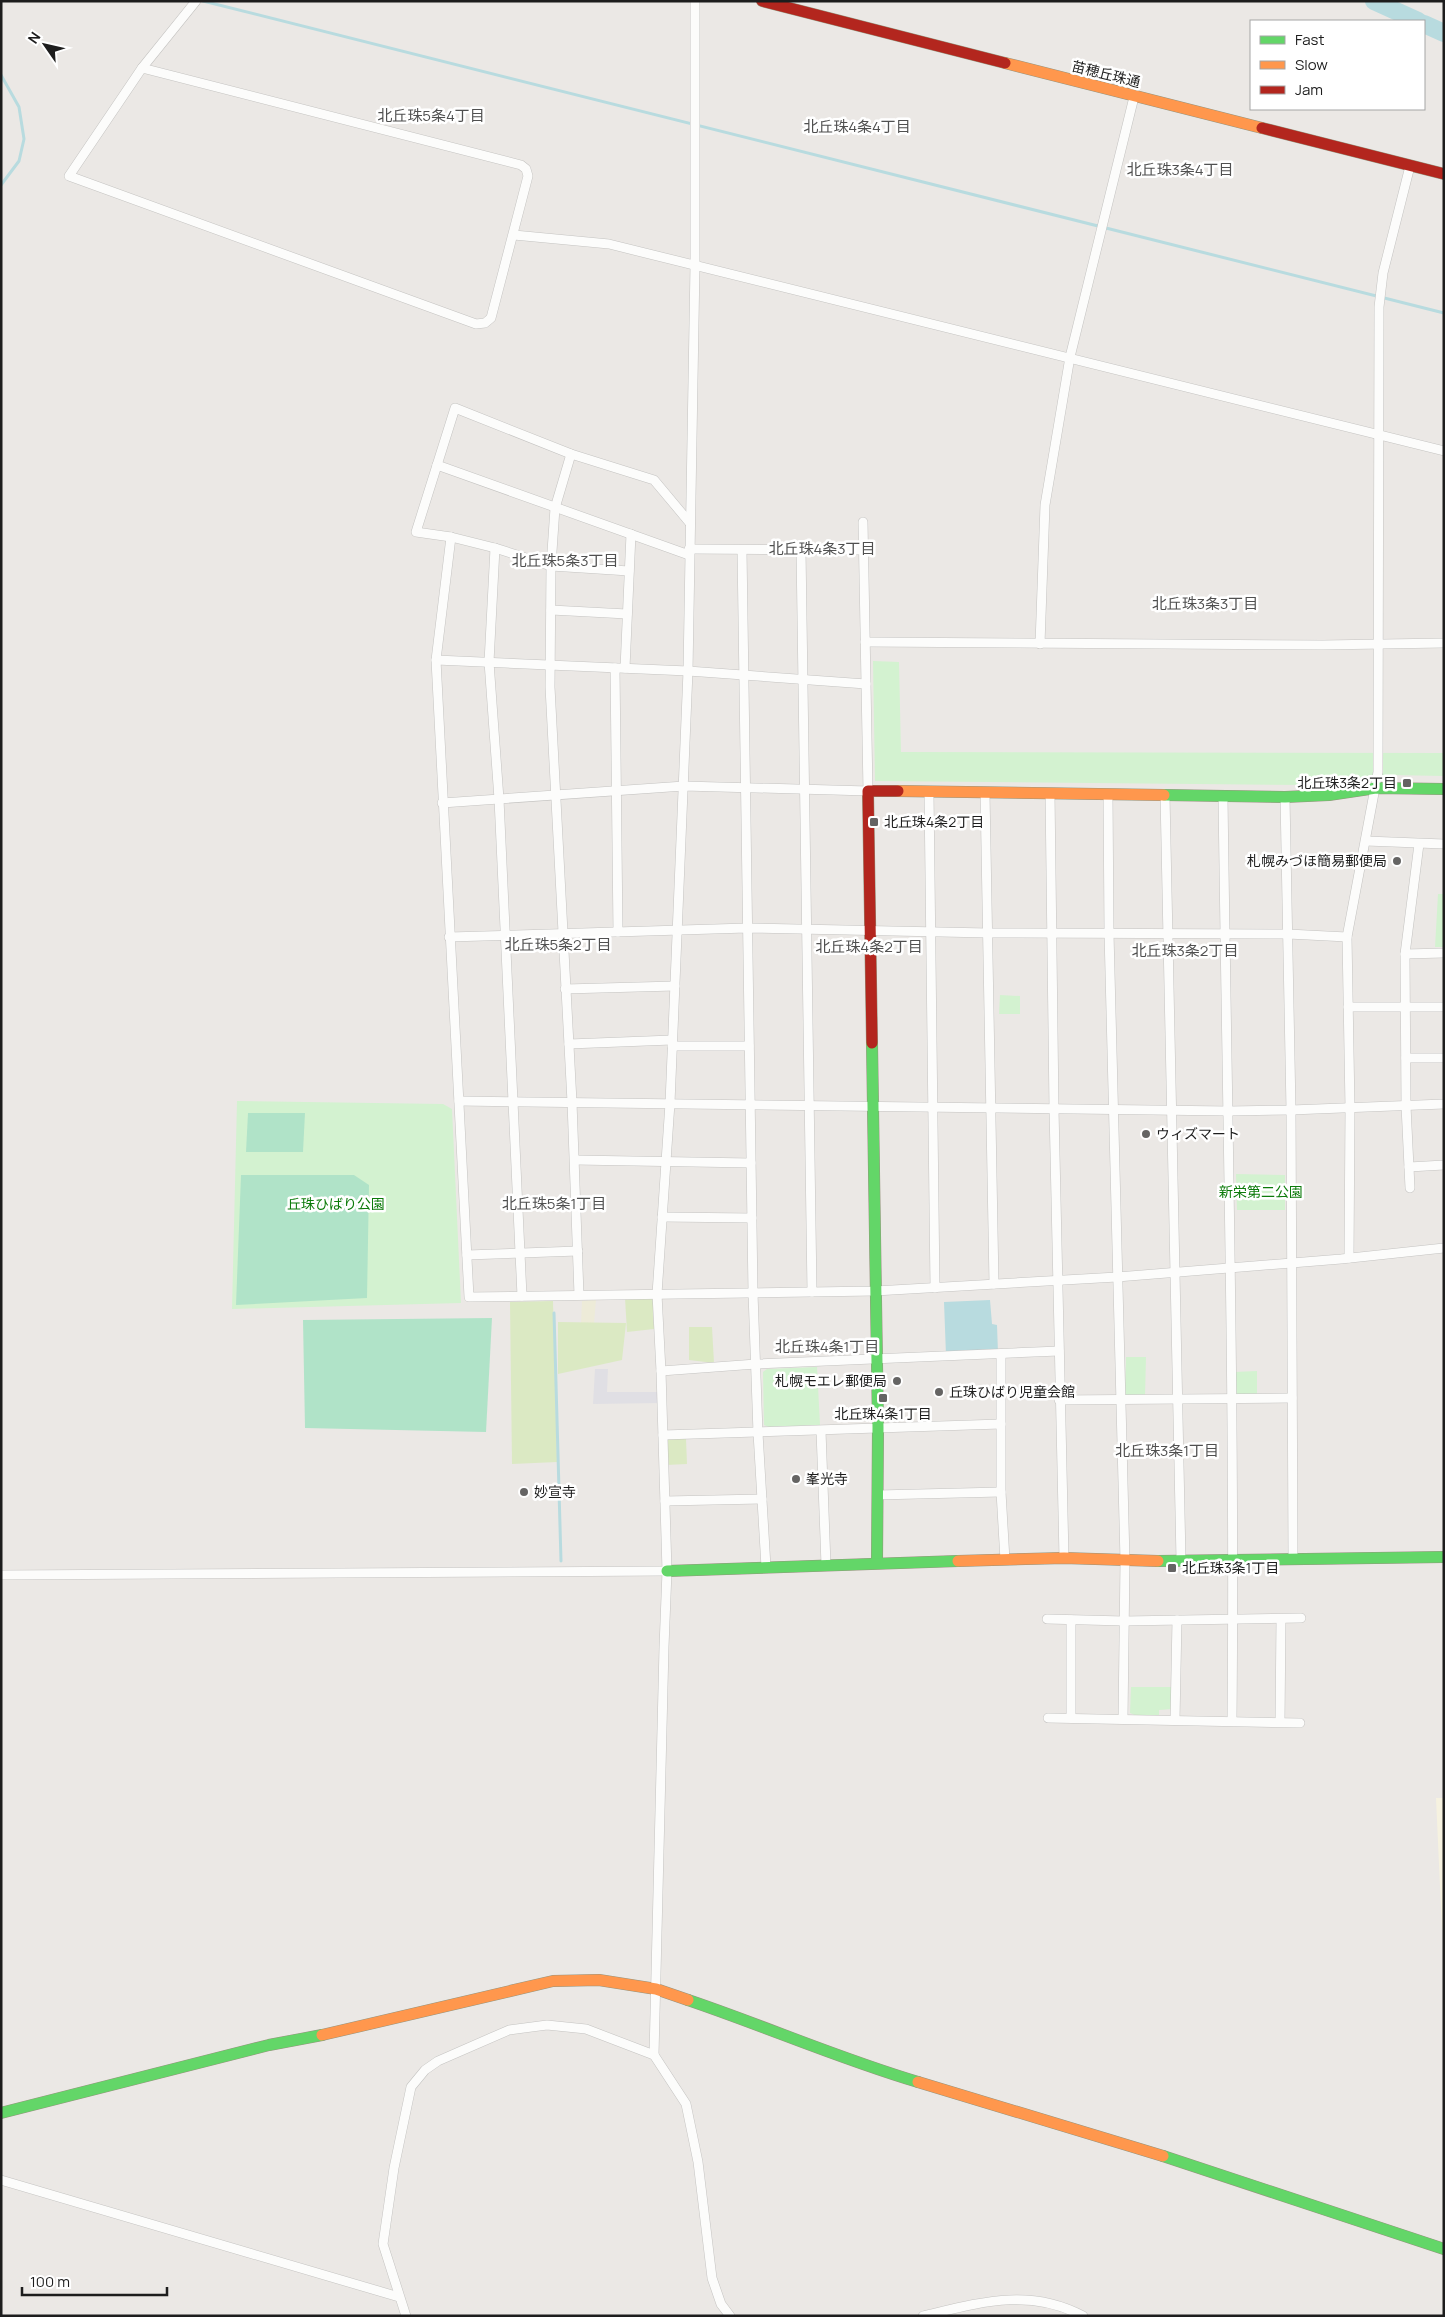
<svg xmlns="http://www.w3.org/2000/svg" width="1445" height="2317" font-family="Manrope,'Noto Sans JP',sans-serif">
  <rect width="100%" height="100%" fill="#ebe8e5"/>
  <path fill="#f6f2e0" d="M 1436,1798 L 1444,1798 L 1444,1930 L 1442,1930 Z"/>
  <path fill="#edebd8" d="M 596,1300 L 594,1323 L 581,1323 L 582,1301 Z"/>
  <g fill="#dbe9c3">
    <path d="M 625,1298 L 653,1299 L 654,1329 L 627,1332 Z"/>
    <path d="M 553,1301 L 557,1462 L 512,1464 L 510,1302 Z"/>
    <path d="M 558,1322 L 626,1323 L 622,1360 L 558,1374 Z"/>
    <path d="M 689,1327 L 712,1327 L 714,1363 L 689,1360 Z"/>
    <path d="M 665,1437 L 686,1439 L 687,1464 L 666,1465 Z"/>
  </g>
  <g fill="#d3f2d0">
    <path d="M 873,661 L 899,662 L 901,752 L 1444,753 L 1444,776 L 1390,775 L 1305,785 L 875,781 Z"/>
    <path d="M 1438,894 L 1444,894 L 1444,947 L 1435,947 Z"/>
    <path d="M 1000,995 L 1020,996 L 1020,1014 L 999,1014 Z"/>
    <path d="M 237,1101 L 443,1104 L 452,1109 L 461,1303 L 232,1309 Z"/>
    <path d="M 1236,1174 L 1285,1175 L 1285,1210 L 1237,1210 Z"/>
    <path d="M 1126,1357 L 1146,1357 L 1145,1396 L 1125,1396 Z"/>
    <path d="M 817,1367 L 820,1425 L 769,1427 L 764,1425 L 763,1372 L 767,1369 Z"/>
    <path d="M 1257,1371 L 1257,1396 L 1234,1397 L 1234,1372 Z"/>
    <path d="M 1131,1687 L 1172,1687 L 1172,1709 L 1159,1710 L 1159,1715 L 1135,1715 L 1130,1713 Z"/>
  </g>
  <g fill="#b0e3c8">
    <path d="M 248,1113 L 305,1113 L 303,1152 L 246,1152 Z"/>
    <path d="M 241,1175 L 354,1175 L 369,1185 L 367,1298 L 236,1305 Z"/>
    <path d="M 492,1318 L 486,1432 L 305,1428 L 303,1320 Z"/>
  </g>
  <path fill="#e0dfe4" d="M 595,1369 L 608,1369 L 607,1392 L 662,1392 L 661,1403 L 593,1404 Z"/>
  <path fill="#b8dbdf" d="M 990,1300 L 992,1324 L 997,1325 L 998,1353 L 946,1355 L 944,1302 Z"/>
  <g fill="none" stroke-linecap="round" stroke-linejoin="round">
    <g stroke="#b8dbdf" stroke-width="3">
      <path d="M 203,1 L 1444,313"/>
      <path d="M 1,75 L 19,107 L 24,139 L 19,161 L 1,185"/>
      <path d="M 554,1313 L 561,1561"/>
    </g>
    <g stroke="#b8dbdf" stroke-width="18">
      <path d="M 1374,1 L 1418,21"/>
      <path d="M 1424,24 L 1444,33"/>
    </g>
    <g stroke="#c4c3c1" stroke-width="10">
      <g id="street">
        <path d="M 142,68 L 521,165 L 526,169 L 528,176 L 491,318 L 485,323 L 476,324 L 69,176 Z"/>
        <path d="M 142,68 L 196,1"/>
        <path d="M 514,235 L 609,244 L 1444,451"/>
        <path d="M 571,454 L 555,508 L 551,566 L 550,687 L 572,1102 L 579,1295"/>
        <path d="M 437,465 L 689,555"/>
        <path d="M 451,537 L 436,660 L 469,1297 L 875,1291 L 1117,1277 L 1341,1259 L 1444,1248"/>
        <path d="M 495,548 L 489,662 L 499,799 L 522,1296"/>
        <path d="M 689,549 L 864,550"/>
        <path d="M 742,550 L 753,1293 L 758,1433 L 766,1567"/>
        <path d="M 801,550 L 812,1292"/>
        <path d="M 629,571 L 551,566 L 495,548 L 451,537 L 416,532 L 455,408 L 571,454 L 654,480 L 690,523"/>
        <path d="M 551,610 L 627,614"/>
        <path d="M 865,642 L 1323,645 L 1444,643"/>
        <path d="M 1040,644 L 1045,505 L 1070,357 L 1134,97"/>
        <path d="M 436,660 L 688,671 L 866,684"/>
        <path d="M 615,668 L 618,932"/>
        <path d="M 625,668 L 631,534"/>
        <path d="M 929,793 L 935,1288"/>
        <path d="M 985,793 L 994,1284"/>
        <path d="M 1050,793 L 1054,1109 L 1064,1558"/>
        <path d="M 1108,794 L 1109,933 L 1125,1561 L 1123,1719"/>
        <path d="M 1165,795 L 1181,1560"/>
        <path d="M 1223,796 C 1227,1104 1235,1413 1232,1721"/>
        <path d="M 1285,797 L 1291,1110 L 1293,1557"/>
        <path d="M 442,803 L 684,786 L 868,791 L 863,522"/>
        <path d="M 1366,841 L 1444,844"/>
        <path d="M 449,937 L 747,928 L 988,933 L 1288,934 L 1347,937"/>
        <path d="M 1405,954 L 1444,953"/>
        <path d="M 565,989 L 675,986"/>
        <path d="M 1348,1007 L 1444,1007"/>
        <path d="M 569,1044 L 672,1040"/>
        <path d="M 672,1046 L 749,1046"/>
        <path d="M 1406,1058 L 1444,1058"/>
        <path d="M 459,1101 L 1229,1111 L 1291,1110 L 1444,1104"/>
        <path d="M 575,1160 L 751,1163"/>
        <path d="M 1409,1167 L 1444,1165"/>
        <path d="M 1410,1188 L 1406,1106 L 1405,954 L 1419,844"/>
        <path d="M 662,1217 L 752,1218"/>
        <path d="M 467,1255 L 578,1251"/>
        <path d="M 1349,1258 L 1350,1108 L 1347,937 L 1378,772 L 1379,307 L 1383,273 L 1410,166"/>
        <path d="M 1001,1354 L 1001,1492 L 1005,1560"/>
        <path d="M 661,1371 L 756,1364 L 1059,1351"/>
        <path d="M 1059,1400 L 1292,1398"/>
        <path d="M 821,1431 L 826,1565"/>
        <path d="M 663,1435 L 1001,1424"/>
        <path d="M 877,1495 L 1001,1492"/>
        <path d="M 665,1501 L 762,1499"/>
        <path d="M 1,1575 L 667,1571"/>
        <path d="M 1047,1619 L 1124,1621 L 1301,1618"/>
        <path d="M 1071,1620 L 1071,1718"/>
        <path d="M 1048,1718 L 1300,1723"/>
        <path d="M 1175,1720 L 1177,1620"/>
        <path d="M 1280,1722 L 1281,1619"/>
        <path d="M 654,2055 L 686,2104 L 698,2162 L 712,2278 L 721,2304 L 730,2316"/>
        <path d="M 1,2180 L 399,2297"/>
        <path d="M 406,2316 L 383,2244 L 394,2168 L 411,2087 L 425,2070 L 438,2061 L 509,2030 L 547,2025 L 586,2029 L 654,2055 L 664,1647 L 667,1571 L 661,1371 L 657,1294 L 670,1103 L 688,671 L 695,265 L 695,1"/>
        <path d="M 923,2316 C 978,2303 1029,2287 1083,2316"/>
      </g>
    </g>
    <g stroke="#95947d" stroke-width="12">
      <g id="fast">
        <path d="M 1164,795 L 1285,797 L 1329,795 L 1376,788 L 1444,789"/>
        <path d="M 872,1043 L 878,1427 L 877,1563"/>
        <path d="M 1158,1561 L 1444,1557"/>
        <path d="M 667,1571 L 958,1561"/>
        <path d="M 688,2000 C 765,2026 840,2059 918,2082"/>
        <path d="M 1,2113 L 269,2045 L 322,2035"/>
        <path d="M 1163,2156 L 1444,2249"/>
      </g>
    </g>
    <g stroke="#95947d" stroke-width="12">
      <g id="slow">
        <path d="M 1005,63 L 1262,128"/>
        <path d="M 898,791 L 1164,795"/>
        <path d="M 958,1561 L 1064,1558 L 1158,1561"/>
        <path d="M 322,2035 L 553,1981 L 599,1980 L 656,1989 L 688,2000"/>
        <path d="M 918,2082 L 1163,2156"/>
      </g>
    </g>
    <g stroke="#95947d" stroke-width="12">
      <g id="jam">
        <path d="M 762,1 L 1005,63"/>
        <path d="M 1262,128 L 1444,174"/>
        <path d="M 872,1043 L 868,791 L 898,791"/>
      </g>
    </g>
    <use href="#street" stroke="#fcfcfb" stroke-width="9"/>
    <use href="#fast" stroke="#63d668" stroke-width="11"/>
    <use href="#slow" stroke="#ff974d" stroke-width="11"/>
    <use href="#jam" stroke="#b3261e" stroke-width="11"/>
  </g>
  <g fill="#656463" stroke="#fff" stroke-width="2">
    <rect x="1402" y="778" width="10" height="10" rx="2.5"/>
    <rect x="869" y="817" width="10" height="10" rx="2.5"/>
    <circle cx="1397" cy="861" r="5"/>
    <circle cx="1146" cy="1134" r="5"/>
    <circle cx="897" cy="1381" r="5"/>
    <circle cx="939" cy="1392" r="5"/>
    <rect x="878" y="1393" width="10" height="10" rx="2.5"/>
    <circle cx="796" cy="1479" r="5"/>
    <circle cx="524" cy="1492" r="5"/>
    <rect x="1167" y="1563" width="10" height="10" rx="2.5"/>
  </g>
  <g text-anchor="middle" stroke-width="5" stroke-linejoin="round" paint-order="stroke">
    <g font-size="14" fill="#1d1d1d" stroke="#fff">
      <text transform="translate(1106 74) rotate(14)" y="5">苗穂丘珠通</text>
    </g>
    <g font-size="14" fill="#1d1d1d" stroke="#fff" text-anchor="start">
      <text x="1397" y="788" text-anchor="end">北丘珠3条2丁目</text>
      <text x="884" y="827">北丘珠4条2丁目</text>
      <text x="1387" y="866" text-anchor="end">札幌みづほ簡易郵便局</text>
      <text x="1156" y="1139">ウィズマート</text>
      <text x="887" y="1386" text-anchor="end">札幌モエレ郵便局</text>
      <text x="949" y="1397">丘珠ひばり児童会館</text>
      <text x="883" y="1419" text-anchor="middle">北丘珠4条1丁目</text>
      <text x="806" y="1484">峯光寺</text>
      <text x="534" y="1497">妙宣寺</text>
      <text x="1182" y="1573">北丘珠3条1丁目</text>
    </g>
    <g font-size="14" fill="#0c7b0a" stroke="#fff">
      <text x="1261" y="1197">新栄第二公園</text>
      <text x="336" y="1209">丘珠ひばり公園</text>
    </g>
    <g font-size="15" fill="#505050" stroke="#fff">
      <text x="431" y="121">北丘珠5条4丁目</text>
      <text x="857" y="132">北丘珠4条4丁目</text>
      <text x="1180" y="175">北丘珠3条4丁目</text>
      <text x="822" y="554">北丘珠4条3丁目</text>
      <text x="565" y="566">北丘珠5条3丁目</text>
      <text x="1205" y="609">北丘珠3条3丁目</text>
      <text x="558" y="950">北丘珠5条2丁目</text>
      <text x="869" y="952">北丘珠4条2丁目</text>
      <text x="1185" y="956">北丘珠3条2丁目</text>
      <text x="554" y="1209">北丘珠5条1丁目</text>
      <text x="827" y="1352">北丘珠4条1丁目</text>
      <text x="1167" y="1456">北丘珠3条1丁目</text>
    </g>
  </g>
  <rect width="1445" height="2317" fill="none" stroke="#1d1d1d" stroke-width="5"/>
  <rect x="1250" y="20" width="175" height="90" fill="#ffffff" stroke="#a5a5a5"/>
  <rect x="1260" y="36" width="25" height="8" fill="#63d668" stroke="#a5a5a5"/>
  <text x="1295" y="45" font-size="15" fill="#1d1d1d">Fast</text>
  <rect x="1260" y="61" width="25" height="8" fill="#ff974d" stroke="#a5a5a5"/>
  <text x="1295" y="70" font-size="15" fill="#1d1d1d">Slow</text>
  <rect x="1260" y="86" width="25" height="8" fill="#b3261e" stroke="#a5a5a5"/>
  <text x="1295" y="95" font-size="15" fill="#1d1d1d">Jam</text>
  <g transform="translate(45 45) rotate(304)" stroke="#ffffff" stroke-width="4" paint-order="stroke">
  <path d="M0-4L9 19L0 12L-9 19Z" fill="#1d1d1d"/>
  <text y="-8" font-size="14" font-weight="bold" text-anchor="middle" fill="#1d1d1d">N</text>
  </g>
  <path d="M22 2287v8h145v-8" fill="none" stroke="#1d1d1d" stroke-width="2.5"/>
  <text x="30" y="2287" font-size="15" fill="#1d1d1d" stroke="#ffffff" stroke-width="4" paint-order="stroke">100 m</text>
</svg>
